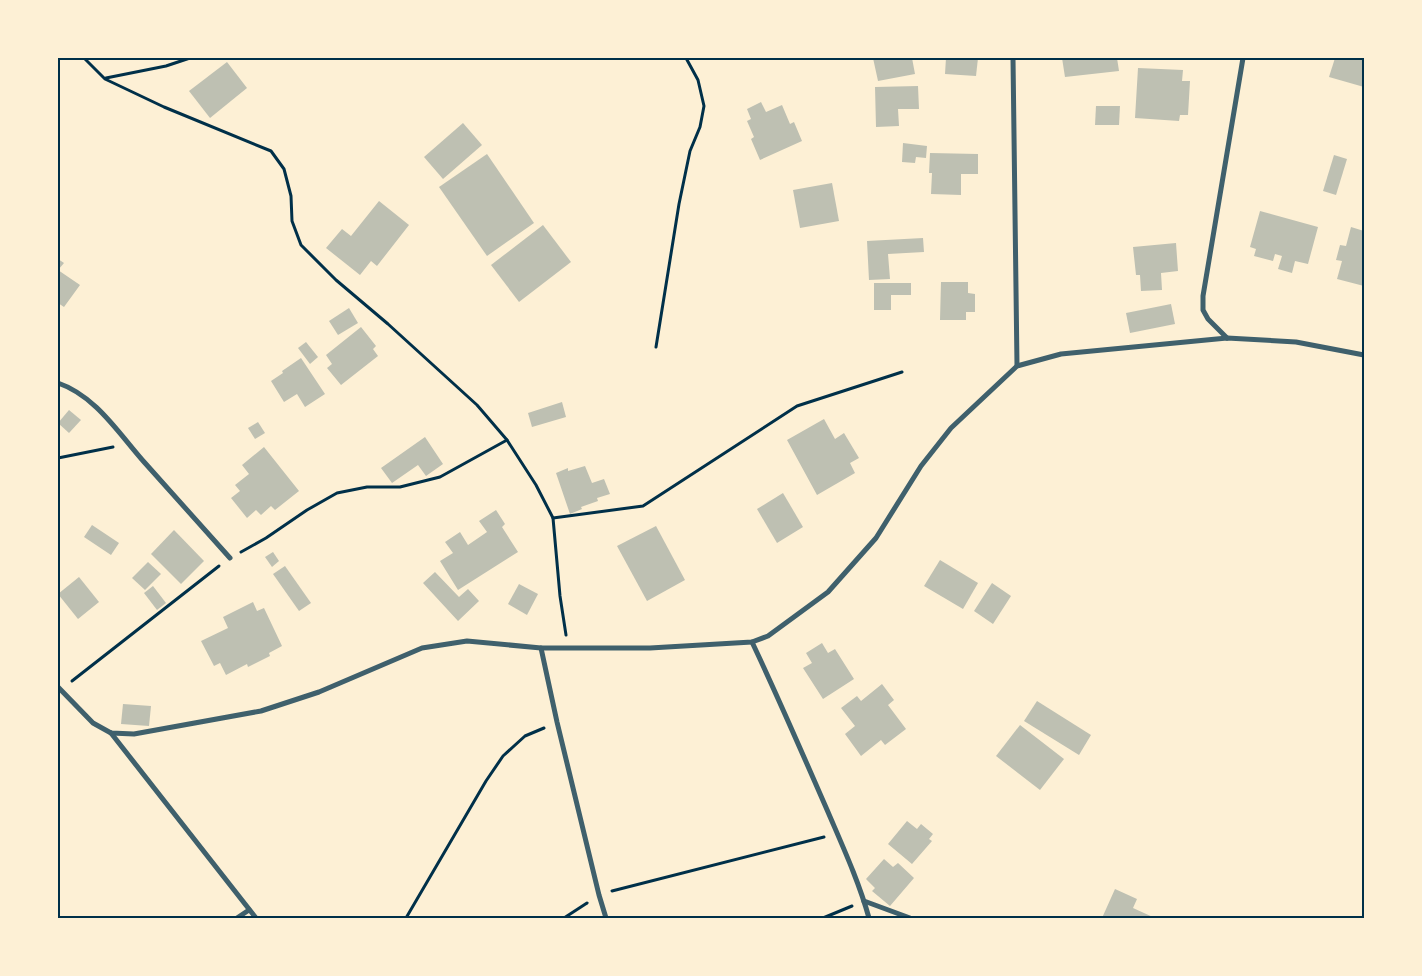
<svg xmlns="http://www.w3.org/2000/svg" width="1422" height="976" font-family="'Noto Sans',sans-serif">
  <rect width="100%" height="100%" fill="#fdf0d5"/>
  <g fill="#bec0b2">
    <path d="M 873,58 L 912,58 L 915,74 L 878,81 Z"/>
    <path d="M 946,58 L 978,58 L 976,76 L 945,74 Z"/>
    <path d="M 1062,58 L 1117,58 L 1119,71 L 1065,77 Z"/>
    <path d="M 1335,58 L 1364,58 L 1364,87 L 1329,77 Z"/>
    <path d="M 227,62 L 247,88 L 210,118 L 189,91 Z"/>
    <path d="M 1138,68 L 1183,70 L 1182,81 L 1190,81 L 1188,115 L 1180,115 L 1179,121 L 1135,118 Z"/>
    <path d="M 918,86 L 919,109 L 898,109 L 899,126 L 876,127 L 875,87 Z"/>
    <path d="M 761,102 L 766,112 L 782,105 L 790,124 L 794,122 L 802,141 L 760,160 L 751,139 L 754,137 L 747,121 L 751,119 L 747,109 Z"/>
    <path d="M 1096,106 L 1120,106 L 1119,125 L 1095,125 Z"/>
    <path d="M 463,123 L 482,145 L 443,179 L 424,157 Z"/>
    <path d="M 903,143 L 927,146 L 926,158 L 916,157 L 915,163 L 902,162 Z"/>
    <path d="M 930,153 L 978,154 L 978,174 L 961,174 L 961,195 L 931,194 L 932,173 L 929,173 Z"/>
    <path d="M 487,154 L 534,223 L 487,256 L 439,187 Z"/>
    <path d="M 1334,155 L 1347,159 L 1336,195 L 1323,191 Z"/>
    <path d="M 832,183 L 839,221 L 800,228 L 793,190 Z"/>
    <path d="M 379,201 L 409,225 L 377,266 L 371,261 L 360,275 L 326,248 L 342,229 L 351,236 Z"/>
    <path d="M 1260,211 L 1318,227 L 1308,264 L 1295,261 L 1292,273 L 1278,269 L 1282,256 L 1275,254 L 1273,261 L 1254,256 L 1256,249 L 1250,247 Z"/>
    <path d="M 543,225 L 571,262 L 519,302 L 491,265 Z"/>
    <path d="M 1351,227 L 1364,231 L 1364,286 L 1337,279 L 1342,261 L 1336,260 L 1340,245 L 1346,246 Z"/>
    <path d="M 923,238 L 924,252 L 888,254 L 890,279 L 869,280 L 867,241 Z"/>
    <path d="M 1176,243 L 1178,271 L 1161,273 L 1162,290 L 1141,291 L 1140,275 L 1136,275 L 1133,247 Z"/>
    <path d="M 58,259 L 64,263 L 58,270 L 80,285 L 64,307 L 58,303 Z"/>
    <path d="M 941,282 L 968,282 L 968,293 L 975,294 L 975,312 L 966,312 L 966,320 L 940,320 Z"/>
    <path d="M 874,283 L 911,283 L 911,295 L 891,295 L 891,310 L 874,310 Z"/>
    <path d="M 1171,304 L 1175,324 L 1130,333 L 1126,313 Z"/>
    <path d="M 349,308 L 358,323 L 338,335 L 329,321 Z"/>
    <path d="M 361,327 L 376,346 L 373,349 L 378,356 L 341,385 L 327,368 L 332,364 L 326,355 Z"/>
    <path d="M 306,342 L 318,357 L 310,364 L 298,348 Z"/>
    <path d="M 301,358 L 325,394 L 305,407 L 297,394 L 284,402 L 271,381 L 283,373 L 282,371 Z"/>
    <path d="M 562,402 L 566,417 L 532,427 L 528,413 Z"/>
    <path d="M 69,410 L 81,420 L 69,433 L 58,423 Z"/>
    <path d="M 824,419 L 835,439 L 844,433 L 859,458 L 850,463 L 855,473 L 817,495 L 787,440 Z"/>
    <path d="M 258,422 L 265,433 L 255,439 L 248,428 Z"/>
    <path d="M 425,437 L 443,464 L 426,476 L 418,465 L 392,483 L 381,468 Z"/>
    <path d="M 264,447 L 299,491 L 275,510 L 271,506 L 261,515 L 256,510 L 247,518 L 231,498 L 240,491 L 235,485 L 249,474 L 242,465 Z"/>
    <path d="M 585,466 L 592,483 L 604,479 L 610,494 L 597,498 L 598,501 L 581,507 L 582,509 L 570,514 L 556,473 L 568,468 L 568,471 Z"/>
    <path d="M 783,493 L 803,527 L 777,543 L 757,509 Z"/>
    <path d="M 496,510 L 505,524 L 502,527 L 518,552 L 458,590 L 440,561 L 453,553 L 445,542 L 460,532 L 468,545 L 487,532 L 479,521 Z"/>
    <path d="M 92,525 L 119,543 L 111,555 L 84,537 Z"/>
    <path d="M 656,526 L 685,580 L 647,601 L 617,546 Z"/>
    <path d="M 174,530 L 204,561 L 181,584 L 151,554 Z"/>
    <path d="M 273,552 L 279,561 L 272,567 L 265,557 Z"/>
    <path d="M 940,560 L 978,583 L 963,609 L 924,586 Z"/>
    <path d="M 148,562 L 161,574 L 145,590 L 132,578 Z"/>
    <path d="M 285,566 L 311,603 L 299,611 L 273,574 Z"/>
    <path d="M 435,572 L 459,597 L 468,589 L 479,601 L 458,621 L 423,583 Z"/>
    <path d="M 79,577 L 99,602 L 78,619 L 58,594 Z"/>
    <path d="M 992,583 L 1011,596 L 993,624 L 974,611 Z"/>
    <path d="M 519,584 L 538,594 L 527,615 L 508,604 Z"/>
    <path d="M 153,586 L 166,603 L 157,610 L 144,593 Z"/>
    <path d="M 253,602 L 257,611 L 264,608 L 282,646 L 269,653 L 270,656 L 248,667 L 247,664 L 226,675 L 220,663 L 214,666 L 201,641 L 228,628 L 223,617 Z"/>
    <path d="M 822,643 L 828,653 L 835,649 L 854,679 L 823,699 L 803,668 L 812,663 L 806,653 Z"/>
    <path d="M 882,684 L 894,700 L 888,705 L 906,729 L 885,745 L 881,740 L 861,756 L 845,734 L 855,726 L 841,708 L 857,696 L 861,701 Z"/>
    <path d="M 1037,701 L 1091,735 L 1079,755 L 1024,721 Z"/>
    <path d="M 123,704 L 151,706 L 149,726 L 121,724 Z"/>
    <path d="M 1020,725 L 1064,759 L 1040,790 L 996,756 Z"/>
    <path d="M 907,821 L 917,829 L 921,824 L 933,834 L 929,839 L 932,841 L 912,864 L 888,844 Z"/>
    <path d="M 884,859 L 893,867 L 898,863 L 914,878 L 890,906 L 872,891 L 875,888 L 866,879 Z"/>
    <path d="M 1115,889 L 1137,899 L 1133,908 L 1155,918 L 1102,918 Z"/>
  </g>
  <g fill="none" stroke-linecap="round" stroke-linejoin="round">
    <g stroke="#003049" stroke-width="3">
      <path d="M 84,58 L 105,79 L 164,107 L 271,151 L 284,169 L 291,196 L 292,221 L 301,245 L 336,280 L 388,324 L 477,405 L 507,440 L 536,485 L 553,518 L 560,596 L 566,635"/>
      <path d="M 106,78 L 166,66 L 190,58"/>
      <path d="M 656,347 L 679,204 L 690,151 L 700,127 L 704,106 L 698,80 L 686,58"/>
      <path d="M 58,458 L 113,447"/>
      <path d="M 553,518 L 643,506 L 797,406 L 902,372"/>
      <path d="M 241,552 L 266,538 L 307,510 L 337,493 L 367,487 L 400,487 L 440,477 L 507,440"/>
      <path d="M 72,681 L 219,566"/>
      <path d="M 612,891 L 824,837"/>
      <path d="M 406,918 L 486,781 L 503,756 L 525,736 L 544,728"/>
      <path d="M 564,918 L 587,903"/>
      <path d="M 823,918 L 852,906"/>
    </g>
    <g stroke="#3f606c" stroke-width="5">
      <path d="M 1013,58 L 1017,366"/>
      <path d="M 1227,338 L 1208,319 L 1203,310 L 1203,296 L 1243,58"/>
      <path d="M 58,383 C 96,396 119,434 145,463 C 173,494 201,526 230,558"/>
      <path d="M 752,642 C 779,699 803,755 828,812 C 843,847 859,882 869,918"/>
      <path d="M 541,648 L 557,722 L 599,895 L 606,918"/>
      <path d="M 58,687 L 93,723 L 111,733 L 134,734 L 261,711 L 319,692 L 422,648 L 467,641 L 541,648 L 650,648 L 752,642 L 768,636 L 828,592 L 876,538 L 921,466 L 951,428 L 1017,366 L 1061,354 L 1227,338 L 1296,342 L 1364,355"/>
      <path d="M 111,733 L 256,918"/>
      <path d="M 864,901 L 910,918"/>
      <path d="M 237,918 L 249,910"/>
    </g>
  </g>
  <rect width="1422" height="976" fill="none" stroke="#fdf0d5" stroke-width="118"/>
  <rect x="59" y="59" width="1304" height="858" fill="none" stroke="#003049" stroke-width="2"/>
</svg>
